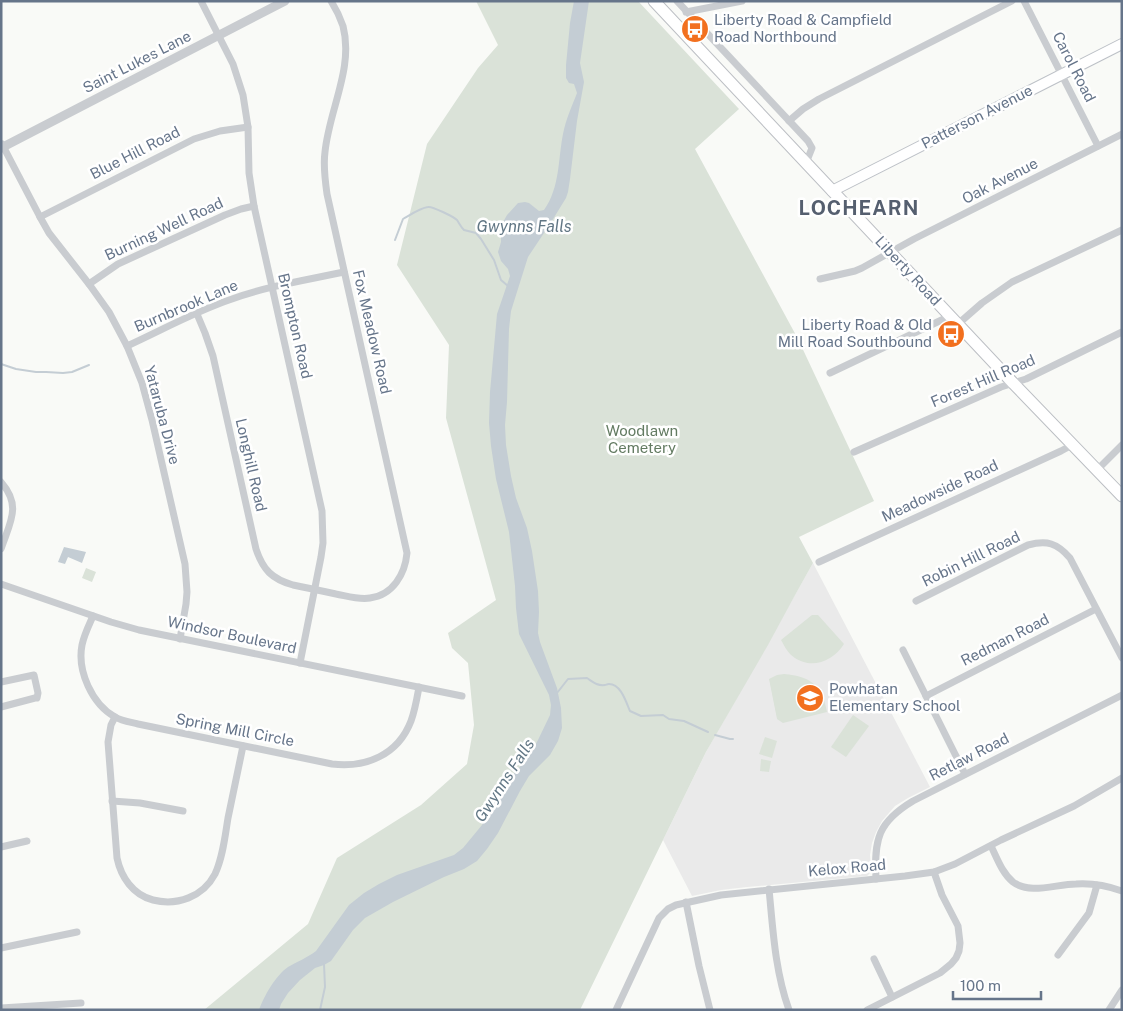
<svg xmlns="http://www.w3.org/2000/svg" width="1123" height="1011" font-family="'Public Sans',sans-serif">
  <rect width="100%" height="100%" fill="#f9faf7"/>
  <path fill="#eaeaea" d="M 813,563 L 930,787 L 908,798 L 895,806 L 882,821 L 876,832 L 872,843 L 870,855 L 871,870 L 870,873 L 867,876 L 747,887 L 721,890 L 692,896 L 663,840 L 706,752 Z"/>
  <g fill="#dae2d8">
    <path d="M 476,1 L 638,1 L 739,109 L 695,149 L 798,339 L 874,501 L 799,537 L 813,563 L 794,597 L 768,645 L 706,752 L 580,1010 L 204,1010 L 308,924 L 337,858 L 421,805 L 467,764 L 474,725 L 468,663 L 452,648 L 448,633 L 496,600 L 446,418 L 449,345 L 397,265 L 427,144 L 478,68 L 498,45 Z"/>
    <path d="M 86,568 L 96,572 L 92,582 L 82,578 Z"/>
    <path d="M 812,615 L 818,615 L 844,644 C 832,663 808,671 790,654 C 786,650 784,645 781,640 Z"/>
    <path d="M 784,674 C 811,676 822,686 827,712 L 783,723 L 777,719 L 769,679 L 777,675 Z"/>
    <path d="M 853,715 L 869,726 L 846,757 L 831,747 Z"/>
    <path d="M 765,737 L 777,741 L 772,758 L 759,754 Z"/>
    <path d="M 761,759 L 771,761 L 769,772 L 760,771 Z"/>
  </g>
  <g fill="#c4cdd4">
    <path d="M 574,1 L 589,1 L 580,63 L 584,82 L 577,121 L 570,179 L 568,192 L 566,198 L 550,224 L 528,257 L 511,311 L 509,329 L 507,402 L 505,425 L 506,445 L 511,476 L 516,498 L 527,528 L 532,551 L 538,591 L 539,612 L 538,633 L 540,642 L 557,688 L 561,708 L 562,728 L 558,741 L 550,755 L 529,776 L 520,791 L 498,833 L 487,849 L 477,861 L 464,869 L 444,877 L 393,902 L 365,918 L 353,930 L 331,961 L 324,965 L 315,968 L 300,980 L 288,993 L 281,1004 L 279,1010 L 259,1010 C 264,996 276,975 288,967 C 298,961 307,958 316,951 L 349,905 L 364,893 L 379,884 L 397,875 L 454,855 L 463,848 L 482,825 L 502,788 L 530,755 L 538,740 L 550,715 L 551,705 L 549,695 L 519,634 L 516,608 L 515,586 L 509,532 L 496,479 L 491,446 L 489,423 L 490,392 L 497,314 L 510,276 L 508,269 L 501,261 L 498,252 L 501,242 L 501,226 L 507,215 L 518,203 L 525,202 L 529,203 L 539,211 L 544,210 C 560,188 558,159 563,134 C 566,119 572,106 577,93 L 574,84 L 569,83 L 566,78 L 566,65 L 570,23 Z"/>
    <path d="M 64,547 L 86,552 L 82,563 L 68,557 L 65,564 L 58,562 Z"/>
  </g>
  <g fill="none" stroke-linecap="round" stroke-linejoin="round">
    <g stroke="#c4cdd4" stroke-width="2">
      <path d="M 395,240 L 403,219 C 410,215 420,208 428,207 C 432,206 454,217 457,220 C 459,223 461,227 464,230 L 476,233 L 481,239 L 494,260 L 501,280 L 508,286"/>
      <path d="M 1,364 L 16,369 L 36,372 L 46,372 L 63,373 L 72,372 L 89,365"/>
      <path d="M 557,693 L 568,679 L 587,678 C 593,682 597,686 605,685 C 606,685 607,684 609,684 C 621,684 626,702 630,711 L 641,716 L 663,715 L 669,719 L 684,721 L 708,732"/>
      <path d="M 715,735 L 730,739 L 733,739"/>
      <path d="M 320,1010 L 325,987 L 324,964"/>
    </g>
    <g stroke="#bdc1c7" stroke-width="12">
      <path id="secondary" d="M 832,191 L 1122,44"/>
    </g>
    <g stroke="#bcbfc4" stroke-width="13">
      <path id="primary" d="M 654,1 L 1013,383 L 1122,496"/>
    </g>
    <g stroke="#c9ccd0" stroke-width="7">
      <path d="M 201,1 L 233,64 L 243,95 L 248,127 L 249,173 L 254,206 L 322,511 L 323,543 L 321,557 L 300,663"/>
      <path d="M 677,1 L 808,141 L 812,148 L 806,163"/>
      <path d="M 1024,1 L 1098,146"/>
      <path d="M 686,12 L 742,1"/>
      <path d="M 789,121 L 803,109 L 819,99 L 1012,1"/>
      <path d="M 2,144 L 40,217 L 49,233 L 89,284 L 109,312 L 127,346 L 142,383 L 152,420 L 185,564 L 187,592 L 186,604 L 180,639"/>
      <path d="M 40,217 L 194,139 L 220,131 L 248,127"/>
      <path d="M 820,279 L 855,271 L 862,268 L 914,239 L 1122,134"/>
      <path d="M 89,284 L 118,264 L 225,215 L 241,209 L 254,206"/>
      <path d="M 197,314 L 205,333 L 213,356 L 256,549 C 263,570 272,579 293,585 C 308,588 322,591 336,594 C 347,596 359,600 370,598 C 393,595 405,574 407,553 L 327,194 C 325,180 323,166 325,152 C 329,110 354,68 343,26 C 340,17 336,9 331,1"/>
      <path d="M 958,324 L 982,303 L 1012,282 L 1122,230"/>
      <path d="M 127,346 C 162,330 196,311 232,299 C 268,286 307,280 344,272"/>
      <path d="M 830,373 L 950,316"/>
      <path d="M 854,452 L 1001,387 L 1026,379 L 1122,332"/>
      <path d="M 1097,470 L 1122,445"/>
      <path d="M 1,482 C 22,506 10,522 1,549"/>
      <path d="M 819,562 L 1061,451 L 1072,445"/>
      <path d="M 1,584 L 111,622 L 139,630 L 462,696"/>
      <path d="M 916,601 L 1028,545 C 1047,540 1057,543 1070,558 L 1122,658"/>
      <path d="M 93,616 C 89,625 84,635 82,645 C 77,671 92,704 115,717 C 122,721 130,722 138,724 L 332,764 C 366,768 398,755 411,721 C 415,710 417,698 419,687"/>
      <path d="M 903,650 L 965,774"/>
      <path d="M 1,682 L 34,675 L 38,693 L 37,698 L 35,698 L 1,707"/>
      <path d="M 926,696 L 1096,609"/>
      <path d="M 115,717 L 111,725 L 108,742 L 117,858 C 121,877 133,895 153,900 C 177,906 203,897 215,874 C 223,857 225,836 228,818 C 233,794 238,770 243,746"/>
      <path d="M 112,801 L 140,803 L 183,811"/>
      <path d="M 991,846 C 997,858 1002,873 1013,882 C 1030,895 1056,884 1076,884 C 1091,883 1108,886 1122,891"/>
      <path d="M 1,847 L 27,841"/>
      <path d="M 876,879 C 874,839 878,822 913,801 L 1122,695"/>
      <path d="M 769,889 C 773,930 775,971 789,1010"/>
      <path d="M 686,902 L 699,966 L 710,1010"/>
      <path d="M 1,948 L 77,932"/>
      <path d="M 1058,955 L 1089,913 L 1097,885"/>
      <path d="M 874,959 L 892,997"/>
      <path d="M 1,1008 L 81,1003"/>
      <path d="M 616,1010 L 659,918 L 668,909 L 676,905 L 721,895 L 905,876 L 934,872 L 955,864 L 1001,840 L 1074,806 L 1122,778"/>
      <path d="M 867,1010 L 940,973 L 951,964 L 956,958 L 959,951 L 960,943 L 958,926 L 942,895 L 934,872"/>
      <path d="M 1109,1010 L 1122,990"/>
    </g>
    <path stroke="#c9ccd0" stroke-width="9" d="M 1,148 L 285,1"/>
    <use href="#secondary" stroke="#fff" stroke-width="10"/>
    <use href="#primary" stroke="#fff" stroke-width="11"/>
  </g>
  <defs>
    <g id="bus-disc" transform="scale(1.4375)"><circle r="9.5" fill="#f2701f" stroke="#fff"/><path d="M-5-6H5V4H4V6H2V4H-2V6H-4V4H-5ZM-3.5-4V0h7V-4ZM-3.5 1.2v1.5H-2V1.2ZM2 1.2v1.5H3.5V1.2Z" fill="#fff"/></g>
    <g id="school-disc" transform="scale(1.4375)"><circle r="9.5" fill="#f2701f" stroke="#fff"/><path d="M0-5L7-2L0 1L-7-2ZM-4 1L0 2.5L4 1V4Q0 6-4 4Z" fill="#fff"/></g>
  </defs>
  <g fill-rule="evenodd">
    <use href="#bus-disc" x="695" y="29"/>
    <use href="#bus-disc" x="951" y="334"/>
    <use href="#school-disc" x="810" y="698"/>
  </g>
  <g text-anchor="middle" stroke-width="5" stroke-linejoin="round" paint-order="stroke">
    <g font-size="15" fill="#66758a" stroke="#fff" text-anchor="start">
      <text x="714" y="25">Liberty Road &amp; Campfield<tspan x="714" dy="17">Road Northbound</tspan></text>
      <text x="932" y="330" text-anchor="end">Liberty Road &amp; Old<tspan x="932" dy="17">Mill Road Southbound</tspan></text>
      <text x="829" y="694">Powhatan<tspan x="829" dy="17">Elementary School</tspan></text>
    </g>
    <g font-size="15" fill="#66758a" stroke="#fff">
      <text transform="translate(137 62) rotate(-27)" y="5">Saint Lukes Lane</text>
      <text transform="translate(1074 67) rotate(63)" y="5">Carol Road</text>
      <text transform="translate(977 117) rotate(-27)" y="5">Patterson Avenue</text>
      <text transform="translate(135 153) rotate(-27)" y="5">Blue Hill Road</text>
      <text transform="translate(1000 181) rotate(-27)" y="5">Oak Avenue</text>
      <text transform="translate(164 229) rotate(-25)" y="5">Burning Well Road</text>
      <text transform="translate(908 271) rotate(47)" y="5">Liberty Road</text>
      <text transform="translate(186 306) rotate(-23)" y="5">Burnbrook Lane</text>
      <text transform="translate(295 326) rotate(77)" y="5">Brompton Road</text>
      <text transform="translate(372 332) rotate(77)" y="5">Fox Meadow Road</text>
      <text transform="translate(983 381) rotate(-23)" y="5">Forest Hill Road</text>
      <text transform="translate(162 415) rotate(75)" y="5">Yataruba Drive</text>
      <text transform="translate(251 465) rotate(77)" y="5">Longhill Road</text>
      <text transform="translate(940 491) rotate(-25)" y="5">Meadowside Road</text>
      <text transform="translate(971 559) rotate(-26)" y="5">Robin Hill Road</text>
      <text transform="translate(232 635) rotate(12)" y="5">Windsor Boulevard</text>
      <text transform="translate(1005 640) rotate(-27)" y="5">Redman Road</text>
      <text transform="translate(235 730) rotate(11)" y="5">Spring Mill Circle</text>
      <text transform="translate(969 757) rotate(-27)" y="5">Retlaw Road</text>
      <text transform="translate(847 868) rotate(-5)" y="5">Kelox Road</text>
    </g>
    <g font-size="15" fill="#637b62" stroke="#fff">
      <text x="642" y="436">Woodlawn<tspan x="642" dy="17">Cemetery</tspan></text>
    </g>
    <g font-size="16" font-style="italic" fill="#627785" stroke="#fff">
      <text x="524" y="232">Gwynns Falls</text>
      <text transform="translate(504 780) rotate(-57)" y="6">Gwynns Falls</text>
    </g>
    <g font-size="20" font-weight="bold" letter-spacing="1" fill="#555f6f" stroke="#fff">
      <text x="859" y="215">LOCHEARN</text>
    </g>
  </g>
  <rect width="1123" height="1011" fill="none" stroke="#66758a" stroke-width="5"/>
  <path d="M953 991v8h88v-8" fill="none" stroke="#66758a" stroke-width="2.5"/>
  <text x="960" y="991" font-size="15" fill="#66758a" stroke="#ffffff" stroke-width="4" paint-order="stroke">100 m</text>
</svg>
